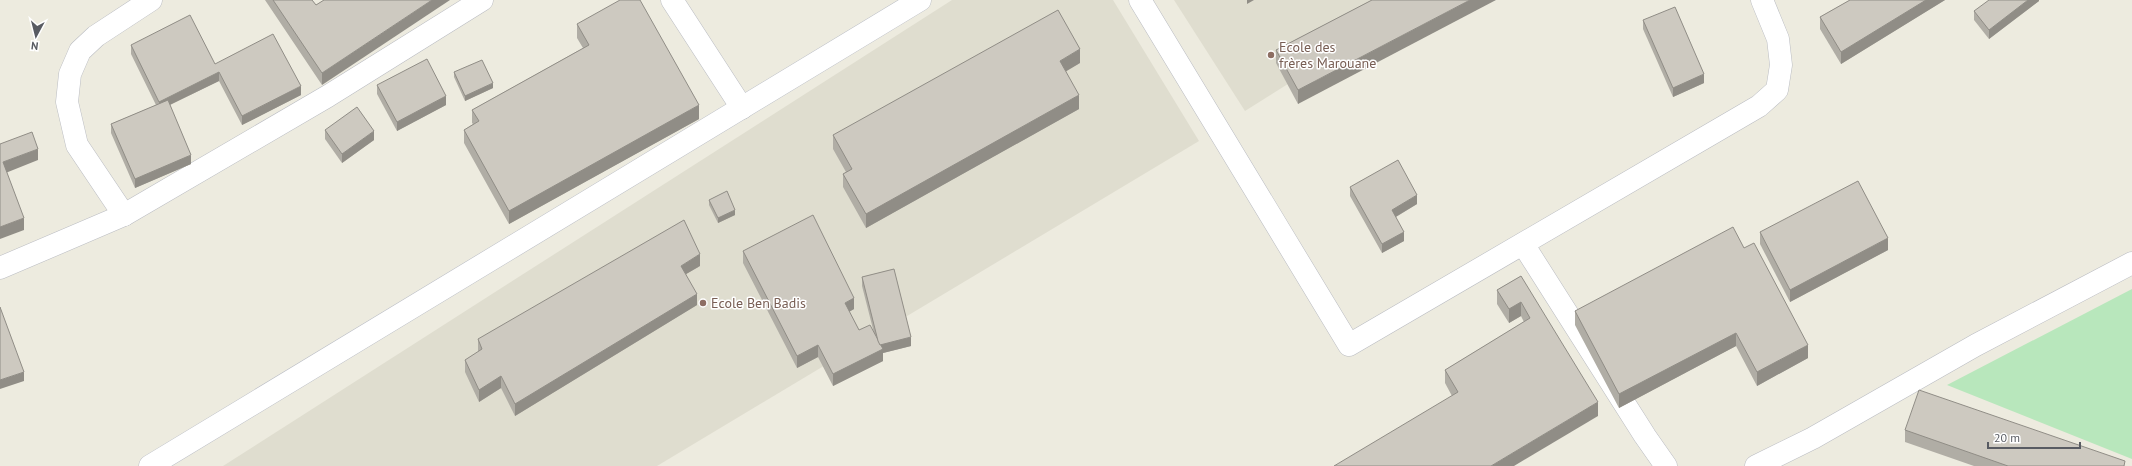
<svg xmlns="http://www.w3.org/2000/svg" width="2132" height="466" font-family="'PT Sans',sans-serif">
  <rect width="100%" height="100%" fill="#edebdf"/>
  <g fill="#dfddcf">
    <path d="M 952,0 L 1113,0 L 1199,141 L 657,466 L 223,466 Z"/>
    <path d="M 1174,0 L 1421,0 L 1245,111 Z"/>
  </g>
  <path fill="#b8e7bc" d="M 2132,289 L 2132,459 L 1947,385 Z"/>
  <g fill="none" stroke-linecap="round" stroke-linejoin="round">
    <g stroke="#babcc2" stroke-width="23">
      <g id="street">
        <path d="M 672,0 L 742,108"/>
        <path d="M 1140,0 L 1349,345 L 1759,106 L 1777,90 L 1781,65 L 1778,39 L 1762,0"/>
        <path d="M 124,215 L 77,145 L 67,102 L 70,74 L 80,51 L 96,36 L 151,0"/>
        <path d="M 1523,244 L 1645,436 L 1666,466"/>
        <path d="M 0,268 L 124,215 L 328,96 L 482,0"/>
        <path d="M 1756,466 L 1813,438 L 1976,345 L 2132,263"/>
      </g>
    </g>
    <g stroke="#babdc5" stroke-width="23">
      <path id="secondary" d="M 150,466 L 920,0"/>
    </g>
    <use href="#street" stroke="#fff" stroke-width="22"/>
    <use href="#secondary" stroke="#fff" stroke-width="22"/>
  </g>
  <g fill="#b0ada5">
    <path d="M 265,0 L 312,0 L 316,5 L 324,0 L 322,85 Z"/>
    <path d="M 1372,0 L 1298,104 L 1276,63 L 1276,50 Z"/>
    <path d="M 1850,0 L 1945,0 L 1841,64 L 1820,29 L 1820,17 Z"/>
    <path d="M 2039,0 L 2039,1 L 1989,39 L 1974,20 L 1974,11 Z"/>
    <path d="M 1643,20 L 1704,83 L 1673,97 L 1643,29 Z"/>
    <path d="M 577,24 L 699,119 L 509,224 L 464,143 L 464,130 L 473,124 L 472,123 L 472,110 L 583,48 L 577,38 Z"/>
    <path d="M 131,45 L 215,64 L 301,95 L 242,125 L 219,81 L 170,105 L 191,164 L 135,188 L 111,133 L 111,124 L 156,105 L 131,54 Z"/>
    <path d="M 1080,63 L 1065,71 L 1079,109 L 866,228 L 843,187 L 843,174 L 846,172 L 833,149 L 833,135 Z"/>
    <path d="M 454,72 L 493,88 L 465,101 L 454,77 Z"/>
    <path d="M 377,85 L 446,105 L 397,131 L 377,94 Z"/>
    <path d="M 325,130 L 374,140 L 342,163 L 325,139 Z"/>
    <path d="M 1350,187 L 1417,204 L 1396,217 L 1404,241 L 1382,253 L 1350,196 Z"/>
    <path d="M 709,200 L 735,215 L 718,223 L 709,205 Z"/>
    <path d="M 1760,232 L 1888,250 L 1790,302 L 1760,244 Z"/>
    <path d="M 1744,248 L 1808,358 L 1757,386 L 1736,346 L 1619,408 L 1575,325 L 1575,311 Z"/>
    <path d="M 743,251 L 854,309 L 849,312 L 859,330 L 874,333 L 862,286 L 862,277 L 911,346 L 883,353 L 883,361 L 833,386 L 818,357 L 797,368 L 743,263 Z"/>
    <path d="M 700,266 L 686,274 L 697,305 L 515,416 L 501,388 L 479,402 L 465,372 L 465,360 L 478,352 L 478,339 Z"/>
    <path d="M 1521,276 L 1598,416 L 1452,396 L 1445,383 L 1445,370 L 1524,322 L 1521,316 L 1509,323 L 1497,304 L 1497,290 Z"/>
    <path d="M 1905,430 L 2125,466 L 1974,466 L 1905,442 Z"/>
  </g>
  <g fill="#908d86">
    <path d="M 432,0 L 450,0 L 322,85 L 322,73 Z"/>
    <path d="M 1247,0 L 1254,0 L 1247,4 Z"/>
    <path d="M 1470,0 L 1496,0 L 1298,104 L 1298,90 Z"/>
    <path d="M 1926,0 L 1945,0 L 1841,64 L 1841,52 Z"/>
    <path d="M 2028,0 L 2039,0 L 2039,1 L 1989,39 L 1989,30 Z"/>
    <path d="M 1080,49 L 1080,63 L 1060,75 L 1060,61 Z"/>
    <path d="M 219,72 L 219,81 L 159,110 L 159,102 Z"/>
    <path d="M 1704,74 L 1704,83 L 1673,97 L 1673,88 Z"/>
    <path d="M 493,83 L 493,88 L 465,101 L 465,96 Z"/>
    <path d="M 301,86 L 301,95 L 242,125 L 242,116 Z"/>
    <path d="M 1079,95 L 1079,109 L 866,228 L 866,214 Z"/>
    <path d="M 446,96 L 446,105 L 397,131 L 397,122 Z"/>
    <path d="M 699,105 L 699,119 L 509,224 L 509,211 Z"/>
    <path d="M 374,131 L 374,140 L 342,163 L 342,154 Z"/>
    <path d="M 38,149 L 38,160 L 3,174 L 3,162 Z"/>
    <path d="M 191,155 L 191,164 L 135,188 L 135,179 Z"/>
    <path d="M 1417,195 L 1417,204 L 1392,219 L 1392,210 Z"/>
    <path d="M 735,210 L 735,215 L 718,223 L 718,218 Z"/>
    <path d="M 24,218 L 24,230 L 0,239 L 0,227 Z"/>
    <path d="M 1404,232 L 1404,241 L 1382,253 L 1382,244 Z"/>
    <path d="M 1888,238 L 1888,250 L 1790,302 L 1790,290 Z"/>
    <path d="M 700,254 L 700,266 L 681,277 L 681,266 Z"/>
    <path d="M 697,294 L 697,305 L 515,416 L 515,404 Z"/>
    <path d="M 854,298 L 854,309 L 845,314 L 845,303 Z"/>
    <path d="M 1521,302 L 1521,316 L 1509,323 L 1509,309 Z"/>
    <path d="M 1736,333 L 1736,346 L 1619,408 L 1619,394 Z"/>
    <path d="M 911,337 L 911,346 L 883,353 L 883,361 L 833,386 L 833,374 L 879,345 Z"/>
    <path d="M 818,345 L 818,357 L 797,368 L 797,356 Z"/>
    <path d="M 1808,345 L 1808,358 L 1757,386 L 1757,372 Z"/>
    <path d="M 24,372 L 24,381 L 0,389 L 0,380 Z"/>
    <path d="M 501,376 L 501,388 L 479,402 L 479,390 Z"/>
    <path d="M 1598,402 L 1598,416 L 1514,466 L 1491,466 Z"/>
  </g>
  <g fill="#cdc9c0" stroke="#908d86">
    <path d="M 273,0 L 312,0 L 316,5 L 324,0 L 432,0 L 322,73 Z"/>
    <path d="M 620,0 L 640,0 L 699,105 L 509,211 L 464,130 L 479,121 L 472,110 L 589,45 L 577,24 Z"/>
    <path d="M 1372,0 L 1470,0 L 1298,90 L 1276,50 Z"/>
    <path d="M 1850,0 L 1926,0 L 1841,52 L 1820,17 Z"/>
    <path d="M 1989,0 L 2028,0 L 1989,30 L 1974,11 Z"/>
    <path d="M 1675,7 L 1704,74 L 1673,88 L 1643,20 Z"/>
    <path d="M 1058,10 L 1080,49 L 1060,61 L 1079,95 L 866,214 L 843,174 L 852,169 L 833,135 Z"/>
    <path d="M 190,15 L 215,64 L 273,34 L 301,86 L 242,116 L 219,72 L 159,102 L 131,45 Z"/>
    <path d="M 427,59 L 446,96 L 397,122 L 377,85 Z"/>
    <path d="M 482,60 L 493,83 L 465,96 L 454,72 Z"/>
    <path d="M 168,100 L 191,155 L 135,179 L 111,124 Z"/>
    <path d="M 357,107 L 374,131 L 342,154 L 325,130 Z"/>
    <path d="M 32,132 L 38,149 L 3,162 L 24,218 L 0,227 L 0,144 Z"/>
    <path d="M 1398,160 L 1417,195 L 1392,210 L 1404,232 L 1382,244 L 1350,187 Z"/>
    <path d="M 1858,181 L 1888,238 L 1790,290 L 1760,232 Z"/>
    <path d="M 727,191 L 735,210 L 718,218 L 709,200 Z"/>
    <path d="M 813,215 L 854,298 L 845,303 L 859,330 L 870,325 L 883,349 L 833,374 L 818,345 L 797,356 L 743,251 Z"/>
    <path d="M 684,220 L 700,254 L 681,266 L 697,294 L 515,404 L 501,376 L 479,390 L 465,360 L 482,349 L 478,339 Z"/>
    <path d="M 1733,227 L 1744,248 L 1754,243 L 1808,345 L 1757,372 L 1736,333 L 1619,394 L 1575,311 Z"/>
    <path d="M 894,269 L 911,337 L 880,345 L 878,341 L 862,277 Z"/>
    <path d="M 1521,276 L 1598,402 L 1491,466 L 1334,466 L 1458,392 L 1445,370 L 1530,318 L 1521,302 L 1509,309 L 1497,290 Z"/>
    <path d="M 0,307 L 24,372 L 0,380 Z"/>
    <path d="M 1919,390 L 2125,461 L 2124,466 L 2008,466 L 1905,430 Z"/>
  </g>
  <g fill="#8d6e63" stroke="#fff" stroke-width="1.5">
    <circle cx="1271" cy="55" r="4"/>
    <circle cx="703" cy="303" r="4"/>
  </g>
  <g text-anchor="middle" stroke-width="3" stroke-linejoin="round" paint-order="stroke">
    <g font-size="14" fill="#785e54" stroke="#fff" text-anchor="start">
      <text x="1279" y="52">Ecole des<tspan x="1279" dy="16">frères Marouane</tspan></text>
      <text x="711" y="308">Ecole Ben Badis</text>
    </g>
  </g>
  <g transform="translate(36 36) rotate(187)" stroke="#ffffff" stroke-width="3" paint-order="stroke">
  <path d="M0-3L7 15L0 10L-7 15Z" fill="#585b62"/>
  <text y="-6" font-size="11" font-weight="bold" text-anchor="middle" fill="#585b62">N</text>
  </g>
  <path d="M1988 442v6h92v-6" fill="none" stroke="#585b62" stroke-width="2"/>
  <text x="1994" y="442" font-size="12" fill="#585b62" stroke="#ffffff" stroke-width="3" paint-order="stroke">20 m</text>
</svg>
